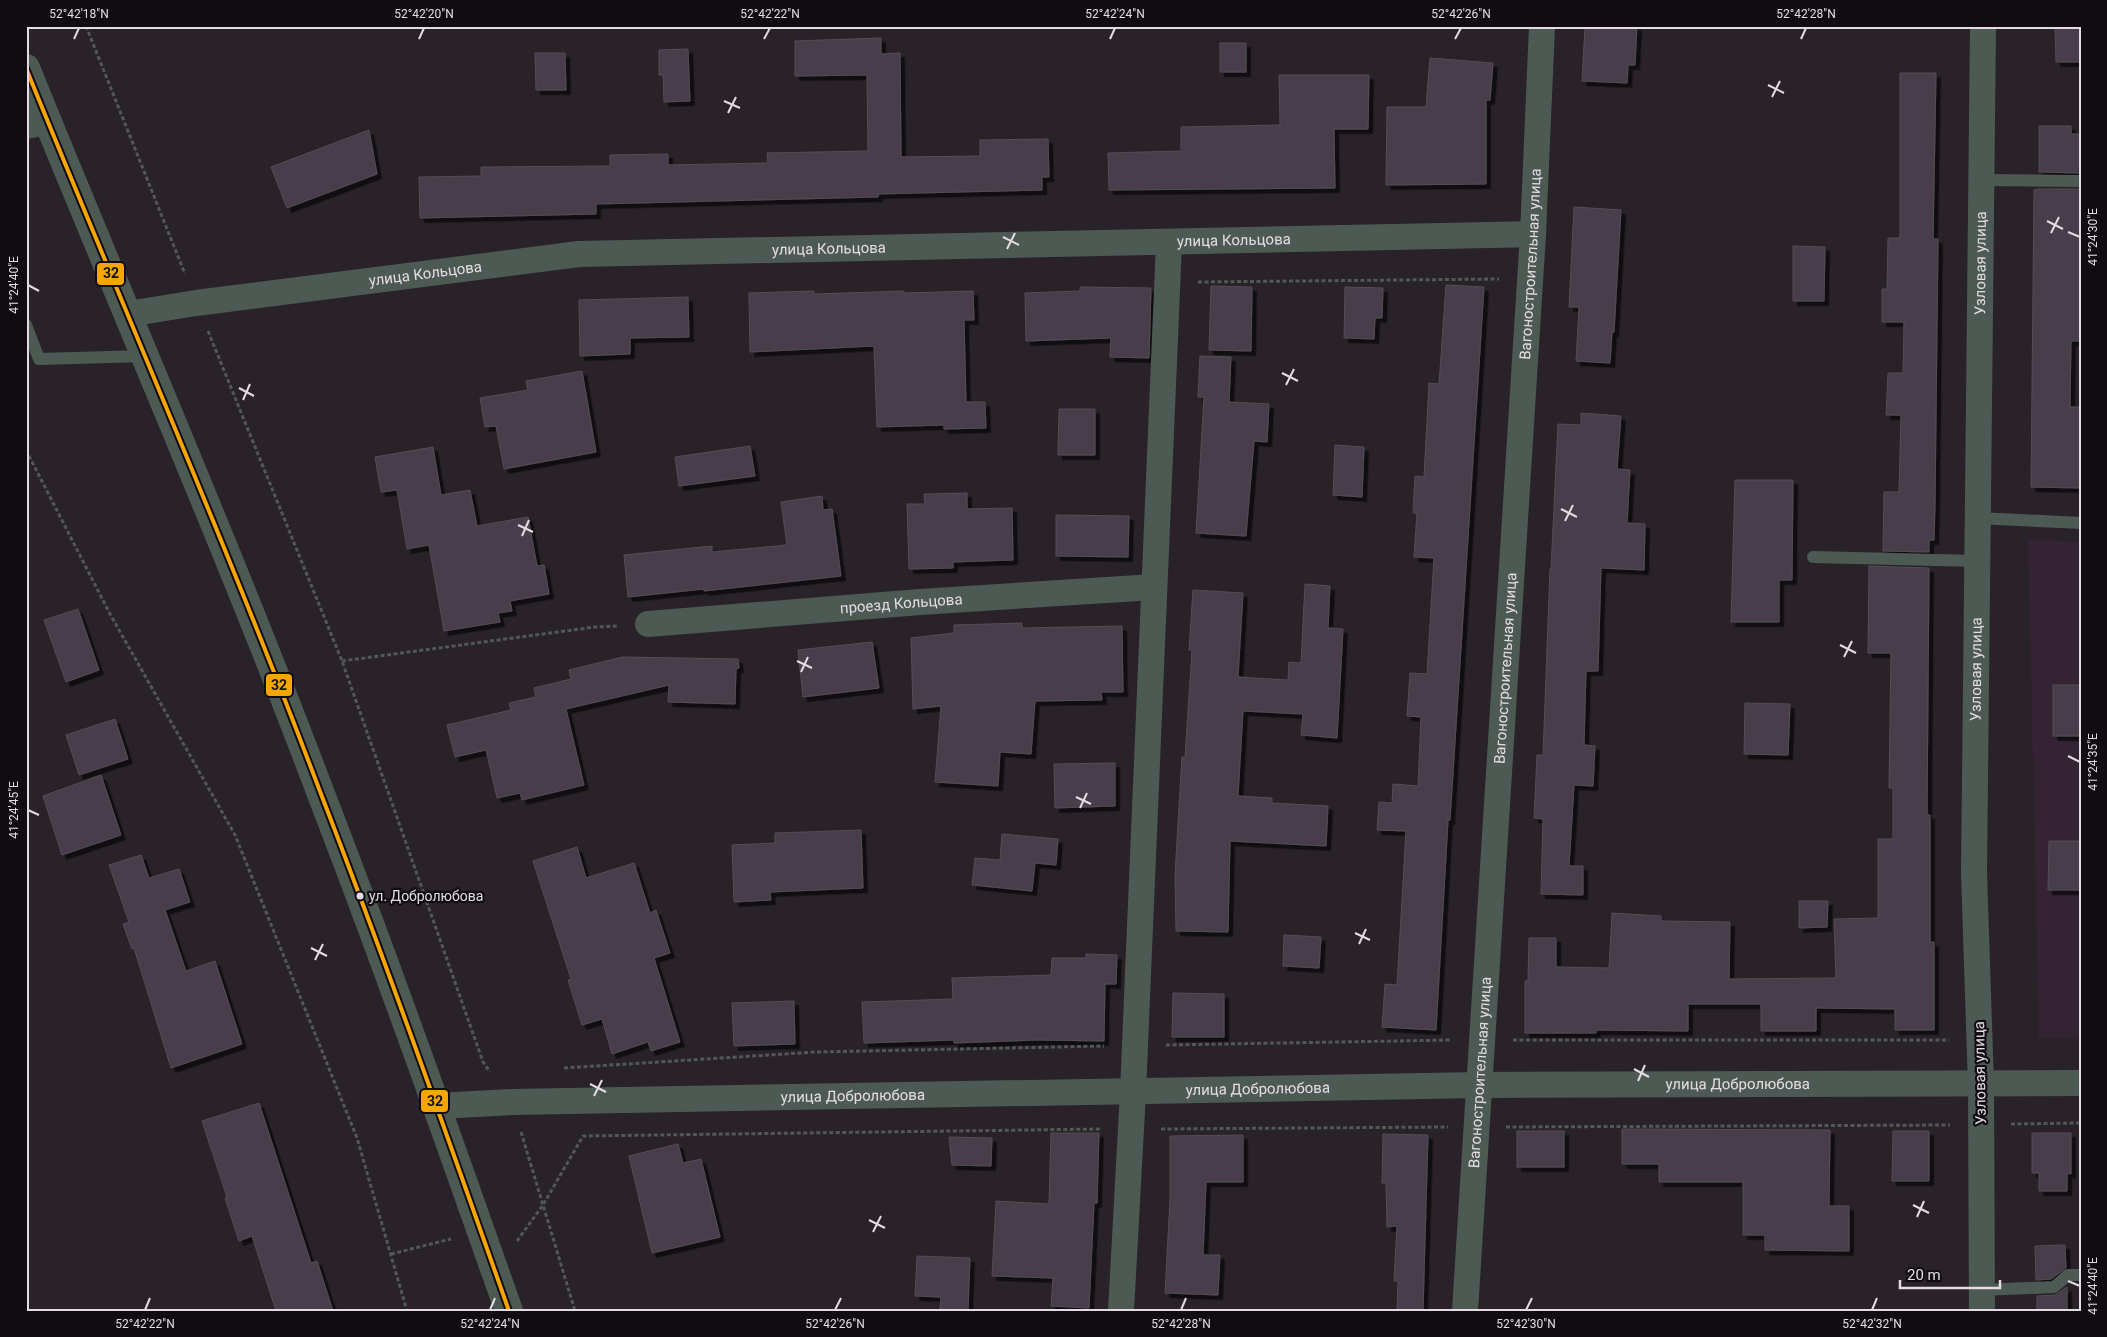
<svg xmlns="http://www.w3.org/2000/svg" width="2107" height="1337" font-family="Roboto,sans-serif">
  <defs>
    <filter id="shadow"><feDropShadow dx="4.5" dy="4.5" stdDeviation="0" flood-color="#0009"/></filter>
  </defs>
  <rect width="100%" height="100%" fill="#292329"/>
  <path fill="#332333" d="M 2028,539 L 2081,542 L 2081,1039 L 2039,1039 Z"/>
  <g fill="#473d4c" stroke="#534e54" filter="url(#shadow)">
    <path d="M 1585,26 L 1637,26 L 1635,65 L 1628,65 L 1627,83 L 1582,81 Z"/>
    <path d="M 2055,26 L 2081,26 L 2081,62 L 2056,62 Z"/>
    <path d="M 881,38 L 881,54 L 900,53 L 901,157 L 980,156 L 980,140 L 1048,139 L 1049,177 L 1042,177 L 1042,190 L 878,194 L 878,197 L 596,204 L 596,214 L 420,218 L 419,177 L 481,176 L 481,167 L 610,166 L 610,155 L 668,154 L 668,165 L 768,163 L 767,153 L 868,151 L 867,75 L 795,76 L 795,41 Z"/>
    <rect x="1220" y="43" width="26" height="29"/>
    <path d="M 688,49 L 690,101 L 664,102 L 663,75 L 659,75 L 659,50 Z"/>
    <path d="M 535,53 L 565,53 L 566,90 L 536,90 Z"/>
    <path d="M 1430,58 L 1493,63 L 1490,100 L 1486,100 L 1486,184 L 1386,185 L 1387,107 L 1426,107 Z"/>
    <path d="M 1900,73 L 1936,73 L 1933,239 L 1938,239 L 1935,505 L 1934,540 L 1929,540 L 1929,552 L 1883,551 L 1884,492 L 1899,492 L 1901,415 L 1886,415 L 1888,373 L 1903,373 L 1904,322 L 1882,322 L 1882,289 L 1887,289 L 1888,238 L 1900,238 Z"/>
    <path d="M 1279,75 L 1369,75 L 1368,129 L 1334,129 L 1335,188 L 1109,190 L 1108,153 L 1181,151 L 1181,127 L 1280,125 Z"/>
    <path d="M 2039,126 L 2071,126 L 2071,134 L 2081,134 L 2081,173 L 2039,172 Z"/>
    <path d="M 369,130 L 377,174 L 287,208 L 271,167 Z"/>
    <path d="M 2038,189 L 2080,189 L 2081,341 L 2071,341 L 2070,407 L 2081,407 L 2080,488 L 2031,487 L 2034,190 Z"/>
    <path d="M 1574,207 L 1621,210 L 1614,332 L 1612,332 L 1610,363 L 1576,361 L 1579,307 L 1569,307 Z"/>
    <path d="M 1793,246 L 1825,247 L 1824,301 L 1793,301 Z"/>
    <path d="M 1446,285 L 1484,287 L 1450,820 L 1448,820 L 1436,1030 L 1382,1027 L 1385,984 L 1397,985 L 1406,831 L 1377,830 L 1379,802 L 1392,803 L 1393,784 L 1418,786 L 1421,717 L 1407,716 L 1410,673 L 1427,674 L 1434,558 L 1414,557 L 1417,513 L 1413,513 L 1415,476 L 1424,477 L 1429,383 L 1439,384 Z"/>
    <path d="M 1211,286 L 1252,287 L 1251,351 L 1209,350 Z"/>
    <path d="M 1080,287 L 1151,288 L 1149,358 L 1110,357 L 1111,338 L 1026,341 L 1025,293 L 1080,291 Z"/>
    <path d="M 1345,287 L 1383,288 L 1382,318 L 1375,318 L 1374,339 L 1344,338 Z"/>
    <path d="M 814,291 L 814,294 L 904,291 L 904,293 L 973,291 L 974,320 L 964,320 L 966,402 L 985,402 L 986,428 L 944,429 L 944,425 L 877,427 L 874,346 L 750,352 L 749,293 Z"/>
    <path d="M 688,297 L 689,337 L 630,338 L 630,354 L 580,356 L 579,300 Z"/>
    <path d="M 1200,356 L 1231,357 L 1229,402 L 1269,404 L 1267,442 L 1254,441 L 1246,536 L 1196,533 L 1204,397 L 1198,397 Z"/>
    <path d="M 582,371 L 596,452 L 504,469 L 496,426 L 485,427 L 480,398 L 528,390 L 526,381 Z"/>
    <path d="M 1059,409 L 1095,409 L 1095,455 L 1058,455 Z"/>
    <path d="M 1581,413 L 1621,416 L 1617,469 L 1630,470 L 1627,523 L 1645,524 L 1644,570 L 1601,568 L 1598,671 L 1586,671 L 1584,745 L 1595,746 L 1593,786 L 1574,785 L 1569,866 L 1583,866 L 1583,895 L 1541,894 L 1543,819 L 1534,818 L 1537,755 L 1543,755 L 1550,569 L 1551,569 L 1558,424 L 1581,425 Z"/>
    <path d="M 1335,445 L 1364,447 L 1362,497 L 1333,495 Z"/>
    <path d="M 750,446 L 755,476 L 679,486 L 675,457 Z"/>
    <path d="M 433,447 L 441,495 L 470,490 L 477,526 L 528,517 L 537,566 L 544,565 L 549,594 L 510,601 L 512,611 L 498,613 L 500,622 L 444,631 L 429,545 L 407,549 L 397,490 L 381,492 L 375,457 Z"/>
    <path d="M 1735,480 L 1793,480 L 1792,580 L 1779,580 L 1779,622 L 1731,622 Z"/>
    <path d="M 967,493 L 967,509 L 1012,508 L 1013,560 L 953,562 L 953,568 L 909,569 L 907,504 L 925,504 L 924,494 Z"/>
    <path d="M 822,496 L 823,510 L 832,509 L 841,576 L 704,591 L 704,589 L 628,597 L 624,555 L 712,546 L 712,552 L 787,545 L 781,502 Z"/>
    <path d="M 1056,515 L 1129,516 L 1128,557 L 1056,556 Z"/>
    <path d="M 1869,566 L 1929,568 L 1927,815 L 1930,815 L 1930,942 L 1934,942 L 1934,1030 L 1895,1030 L 1895,1009 L 1816,1008 L 1816,1031 L 1761,1031 L 1761,1004 L 1688,1004 L 1688,1031 L 1596,1030 L 1596,1033 L 1525,1033 L 1525,981 L 1528,981 L 1529,938 L 1556,938 L 1556,967 L 1609,968 L 1612,913 L 1661,916 L 1661,921 L 1730,922 L 1729,979 L 1836,978 L 1834,919 L 1878,918 L 1878,839 L 1893,839 L 1893,788 L 1889,788 L 1891,653 L 1868,653 Z"/>
    <path d="M 1305,584 L 1330,586 L 1328,628 L 1343,629 L 1337,738 L 1301,735 L 1303,714 L 1243,711 L 1238,796 L 1272,798 L 1272,803 L 1328,806 L 1326,846 L 1230,841 L 1228,932 L 1176,931 L 1175,874 L 1182,757 L 1185,757 L 1192,650 L 1189,650 L 1193,590 L 1243,593 L 1238,677 L 1288,680 L 1289,662 L 1301,663 Z"/>
    <path d="M 78,609 L 99,670 L 66,682 L 44,620 Z"/>
    <path d="M 1022,623 L 1022,628 L 1122,626 L 1123,692 L 1101,692 L 1102,700 L 1035,701 L 1031,754 L 1000,752 L 998,786 L 935,782 L 941,706 L 913,709 L 911,638 L 954,633 L 954,625 Z"/>
    <path d="M 872,642 L 879,688 L 803,697 L 798,650 Z"/>
    <path d="M 623,657 L 738,659 L 739,668 L 736,669 L 735,704 L 668,702 L 669,685 L 566,709 L 584,785 L 522,800 L 520,793 L 497,798 L 486,750 L 455,757 L 447,725 L 511,710 L 509,703 L 536,697 L 534,688 L 571,679 L 569,670 Z"/>
    <rect x="2053" y="685" width="28" height="51"/>
    <path d="M 1745,703 L 1790,704 L 1788,755 L 1744,754 Z"/>
    <path d="M 115,719 L 128,759 L 79,775 L 66,735 Z"/>
    <path d="M 1115,763 L 1115,806 L 1055,808 L 1054,764 Z"/>
    <path d="M 101,775 L 121,835 L 62,855 L 43,796 Z"/>
    <path d="M 861,830 L 863,888 L 770,892 L 771,900 L 734,902 L 732,845 L 775,843 L 775,833 Z"/>
    <path d="M 1002,834 L 1058,839 L 1056,865 L 1035,863 L 1032,891 L 972,885 L 975,858 L 1000,860 Z"/>
    <path d="M 2049,841 L 2081,841 L 2081,890 L 2048,890 Z"/>
    <path d="M 577,847 L 586,878 L 634,863 L 650,913 L 656,910 L 670,953 L 654,958 L 680,1042 L 651,1051 L 648,1042 L 612,1054 L 602,1019 L 582,1025 L 568,980 L 571,979 L 533,861 Z"/>
    <path d="M 141,855 L 149,878 L 179,869 L 190,902 L 165,910 L 186,971 L 215,961 L 242,1044 L 171,1068 L 134,948 L 132,949 L 123,924 L 129,922 L 109,865 Z"/>
    <path d="M 1799,901 L 1828,901 L 1827,927 L 1799,928 Z"/>
    <path d="M 1284,935 L 1321,937 L 1319,968 L 1283,966 Z"/>
    <path d="M 1086,954 L 1117,955 L 1116,984 L 1105,984 L 1104,1041 L 1038,1040 L 954,1043 L 954,1040 L 864,1043 L 862,1002 L 953,999 L 952,978 L 1051,975 L 1052,958 L 1086,958 Z"/>
    <path d="M 1173,993 L 1224,994 L 1224,1037 L 1172,1037 Z"/>
    <path d="M 794,1001 L 795,1044 L 734,1046 L 732,1003 Z"/>
    <path d="M 259,1103 L 311,1263 L 317,1261 L 333,1311 L 276,1311 L 252,1236 L 239,1241 L 225,1198 L 227,1197 L 202,1121 Z"/>
    <path d="M 1622,1129 L 1830,1130 L 1829,1206 L 1849,1206 L 1849,1251 L 1765,1250 L 1765,1235 L 1743,1235 L 1743,1182 L 1659,1182 L 1659,1164 L 1622,1164 Z"/>
    <rect x="1517" y="1131" width="47" height="36"/>
    <path d="M 1893,1131 L 1929,1131 L 1929,1181 L 1892,1181 Z"/>
    <path d="M 1051,1133 L 1099,1133 L 1097,1203 L 1094,1203 L 1089,1308 L 1051,1306 L 1053,1278 L 992,1276 L 996,1201 L 1049,1204 Z"/>
    <path d="M 2032,1133 L 2071,1133 L 2071,1174 L 2067,1173 L 2067,1191 L 2039,1191 L 2039,1173 L 2032,1173 Z"/>
    <path d="M 1383,1134 L 1428,1135 L 1423,1311 L 1397,1311 L 1398,1281 L 1394,1281 L 1397,1226 L 1387,1227 L 1386,1183 L 1382,1183 Z"/>
    <path d="M 1243,1135 L 1243,1182 L 1206,1182 L 1203,1255 L 1220,1255 L 1218,1295 L 1165,1293 L 1170,1200 L 1170,1136 Z"/>
    <path d="M 949,1137 L 992,1138 L 991,1166 L 952,1165 Z"/>
    <path d="M 678,1144 L 683,1163 L 701,1159 L 720,1237 L 652,1253 L 629,1156 Z"/>
    <path d="M 2065,1245 L 2066,1268 L 2051,1279 L 2036,1280 L 2035,1246 Z"/>
    <path d="M 917,1256 L 970,1258 L 968,1310 L 940,1309 L 941,1297 L 915,1296 Z"/>
    <path d="M 2067,1287 L 2067,1311 L 2037,1311 L 2037,1296 L 2055,1295 Z"/>
  </g>
  <g fill="none" stroke-linecap="round" stroke-linejoin="round">
    <g stroke="#515856" stroke-width="3" stroke-dasharray="4 2.5" stroke-linecap="butt">
      <path d="M 86,26 L 185,274"/>
      <path d="M 1198,282 L 1499,279"/>
      <path d="M 208,331 L 342,661 L 483,1062 L 490,1072"/>
      <path d="M 26,450 L 110,614 L 235,835 L 357,1138 L 407,1311"/>
      <path d="M 342,661 L 595,627 L 619,626"/>
      <path d="M 1513,1040 L 1949,1040"/>
      <path d="M 1166,1045 L 1452,1040"/>
      <path d="M 564,1068 L 816,1052 L 1104,1046"/>
      <path d="M 2011,1124 L 2081,1123"/>
      <path d="M 1506,1127 L 1950,1125"/>
      <path d="M 1161,1129 L 1448,1127"/>
      <path d="M 521,1132 L 575,1311"/>
      <path d="M 517,1241 L 543,1205 L 583,1136 L 1100,1129"/>
      <path d="M 391,1254 L 451,1239"/>
    </g>
    <g stroke="#4d5a53" stroke-width="12">
      <path d="M 1982,180 L 2081,181"/>
      <path d="M 26,325 L 39,359 L 145,356"/>
      <path d="M 1978,518 L 2081,523"/>
      <path d="M 1813,557 L 1977,561"/>
      <path d="M 1982,1290 L 2054,1287 L 2068,1275 L 2081,1275"/>
    </g>
    <g stroke="#4d5a53" stroke-width="26">
      <path d="M 26,126 L 48,121"/>
      <path id="s1" d="M 128,314 L 196,303 L 579,254 L 1533,234"/>
      <path id="s2" d="M 648,624 L 920,602 L 1154,587"/>
      <path id="s3" d="M 437,1106 L 512,1102 L 1480,1085 L 2081,1083"/>
      <path d="M 1121,1311 L 1133,1092 L 1169,243"/>
      <path id="s4" d="M 1465,1311 L 1533,234 L 1542,26"/>
      <path id="s5" d="M 1982,1311 L 1981,1085 L 1974,873 L 1983,26"/>
    </g>
    <path stroke="#4d5a53" stroke-width="28" d="M 26,68 C 124,310 229,550 321,794 C 387,965 448,1138 509,1311"/>
    <g stroke="#110c11" stroke-width="8">
      <path id="bus-1" d="M 26,68 C 124,310 229,550 321,794 C 387,965 448,1138 509,1311"/>
    </g>
    <use href="#bus-1" stroke="#f7a600" stroke-width="4"/>
  </g>
  <path fill="none" stroke="#e4dce4" stroke-width="2" d="M 74,39 L 79,28M 419,39 L 424,28M 764,39 L 770,28M 1110,39 L 1115,28M 1455,39 L 1461,28M 1801,39 L 1806,28M 1768,85 L 1784,93M 1772,97 L 1780,81M 724,101 L 740,108M 728,113 L 736,97M 2047,221 L 2063,229M 2068,232 L 2080,237M 2051,233 L 2059,217M 1003,237 L 1019,245M 1007,249 L 1015,233M 28,285 L 39,291M 1282,373 L 1298,381M 1286,385 L 1294,369M 239,388 L 254,396M 243,400 L 250,384M 1561,509 L 1577,517M 1565,521 L 1573,505M 518,525 L 533,532M 522,536 L 529,520M 1840,645 L 1856,653M 1844,657 L 1852,641M 797,661 L 812,668M 801,672 L 808,657M 2068,756 L 2080,762M 1076,797 L 1091,804M 1080,808 L 1087,793M 28,810 L 39,815M 1355,933 L 1370,940M 1359,944 L 1366,929M 311,948 L 327,956M 315,960 L 323,944M 1634,1069 L 1649,1077M 1638,1081 L 1645,1065M 590,1084 L 606,1092M 594,1096 L 602,1080M 1913,1205 L 1929,1213M 1917,1217 L 1924,1201M 869,1220 L 885,1228M 873,1232 L 881,1216M 2068,1281 L 2080,1286M 145,1310 L 150,1298M 490,1310 L 495,1298M 835,1310 L 841,1298M 1181,1310 L 1186,1298M 1526,1310 L 1532,1298M 1872,1310 L 1877,1298"/>
  <circle fill="#e4dce4" stroke="#110c11" stroke-width="2" cx="360" cy="896" r="4.5"/>
  <g text-anchor="middle" stroke-width="4.5" stroke-linejoin="round" paint-order="stroke">
    <g font-size="14" fill="#e4dce4" stroke="#110c11" text-anchor="start">
      <text x="369" y="901">ул. Добролюбова</text>
    </g>
    <g font-size="15" fill="#e4dce4" stroke="#110c11">
      <text dy="5" stroke="none"><textPath href="#s1" startOffset="1110">улица Кольцова</textPath></text>
      <text dy="5" stroke="none"><textPath href="#s1" startOffset="705">улица Кольцова</textPath></text>
      <text dy="5" stroke="none"><textPath href="#s4" startOffset="1049">Вагоностроительная улица</textPath></text>
      <text dy="5" stroke="none"><textPath href="#s5" startOffset="1048">Узловая улица</textPath></text>
      <text dy="5" stroke="none"><textPath href="#s1" startOffset="300">улица Кольцова</textPath></text>
      <text dy="5" stroke="none"><textPath href="#s2" startOffset="254">проезд Кольцова</textPath></text>
      <text dy="5" stroke="none"><textPath href="#s4" startOffset="644">Вагоностроительная улица</textPath></text>
      <text dy="5" stroke="none"><textPath href="#s5" startOffset="642">Узловая улица</textPath></text>
      <text dy="5" stroke="none"><textPath href="#s4" startOffset="239">Вагоностроительная улица</textPath></text>
      <text transform="translate(1980 1073) rotate(-91)" y="5">Узловая улица</text>
      <text dy="5" stroke="none"><textPath href="#s3" startOffset="1301">улица Добролюбова</textPath></text>
      <text dy="5" stroke="none"><textPath href="#s3" startOffset="821">улица Добролюбова</textPath></text>
      <text dy="5" stroke="none"><textPath href="#s3" startOffset="416">улица Добролюбова</textPath></text>
    </g>
  </g>
  <g stroke="#110c11" stroke-width="2">
    <rect x="96" y="262" width="29" height="24" rx="5" fill="#f7a600"/>
    <rect x="265" y="673" width="28" height="24" rx="5" fill="#f7a600"/>
    <rect x="420" y="1089" width="29" height="24" rx="5" fill="#f7a600"/>
  </g>
  <g font-size="14" text-anchor="middle" font-weight="bold" fill="#111">
    <text x="111" y="278">32</text>
    <text x="279" y="690">32</text>
    <text x="435" y="1106">32</text>
  </g>
  <rect width="2107" height="1337" fill="none" stroke="#110c11" stroke-width="55"/>
  <path d="M1900 1280v8h100v-8" fill="none" stroke="#e4dce4" stroke-width="2.5"/>
  <text x="1907" y="1280" font-size="15" fill="#e4dce4" stroke="#110c11" stroke-width="4" paint-order="stroke">20 m</text>
  <rect x="28" y="28" width="2052" height="1282" fill="none" stroke="#e4dce4" stroke-width="2"/>
  <g font-size="12" text-anchor="middle" fill="#e4dce4">
    <text x="79" y="18">52°42'18"N</text>
    <text x="424" y="18">52°42'20"N</text>
    <text x="770" y="18">52°42'22"N</text>
    <text x="1115" y="18">52°42'24"N</text>
    <text x="1461" y="18">52°42'26"N</text>
    <text x="1806" y="18">52°42'28"N</text>
    <text transform="translate(2093 237) rotate(-90)" y="4">41°24'30"E</text>
    <text transform="translate(14 285) rotate(-90)" y="4">41°24'40"E</text>
    <text transform="translate(2093 762) rotate(-90)" y="4">41°24'35"E</text>
    <text transform="translate(14 810) rotate(-90)" y="4">41°24'45"E</text>
    <text transform="translate(2093 1286) rotate(-90)" y="4">41°24'40"E</text>
    <text x="145" y="1328">52°42'22"N</text>
    <text x="490" y="1328">52°42'24"N</text>
    <text x="835" y="1328">52°42'26"N</text>
    <text x="1181" y="1328">52°42'28"N</text>
    <text x="1526" y="1328">52°42'30"N</text>
    <text x="1872" y="1328">52°42'32"N</text>
  </g>
</svg>
